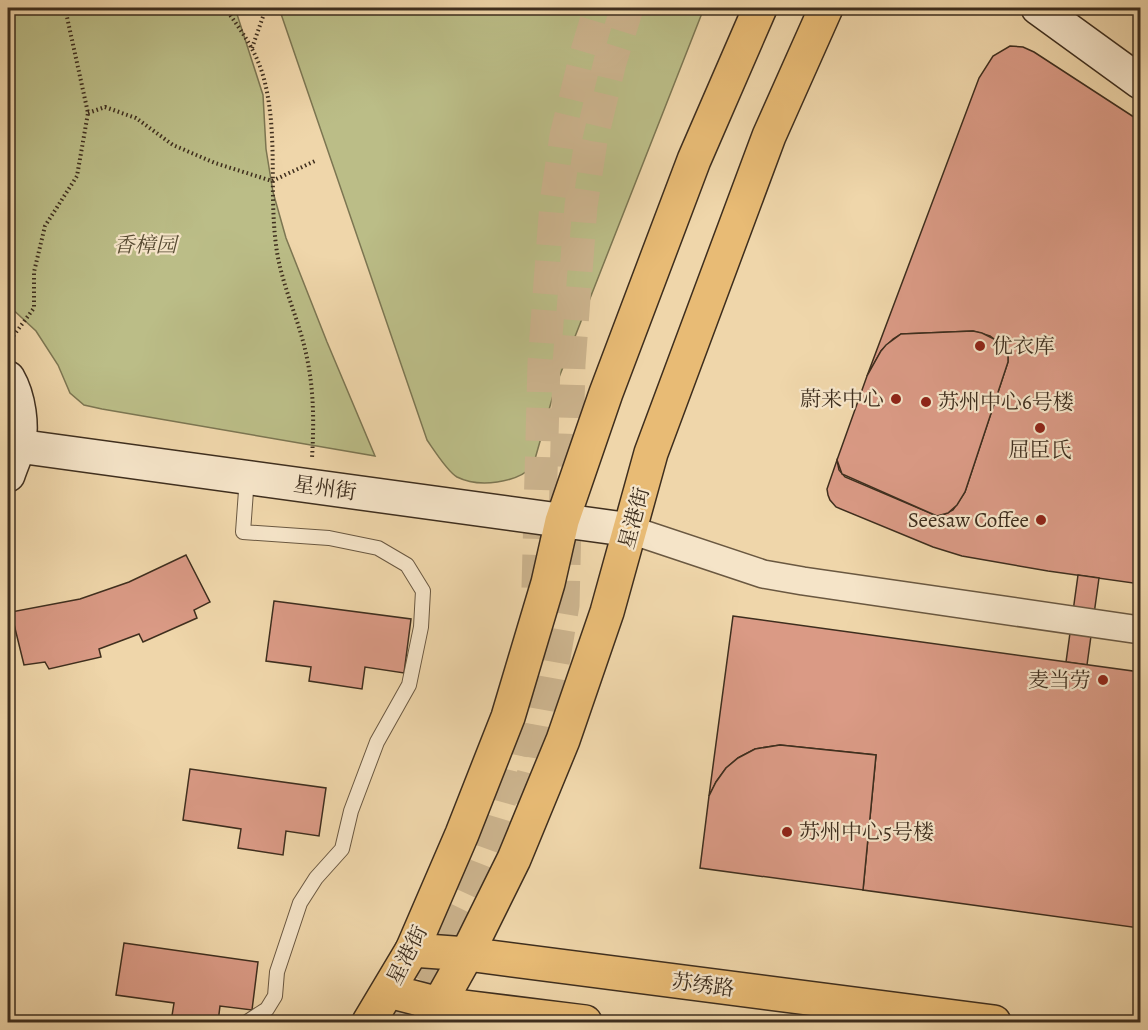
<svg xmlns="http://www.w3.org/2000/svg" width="1148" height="1030" font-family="Alegreya,'Noto Serif SC',serif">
  <rect width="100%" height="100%" fill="#efd6aa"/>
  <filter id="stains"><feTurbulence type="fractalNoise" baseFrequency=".00333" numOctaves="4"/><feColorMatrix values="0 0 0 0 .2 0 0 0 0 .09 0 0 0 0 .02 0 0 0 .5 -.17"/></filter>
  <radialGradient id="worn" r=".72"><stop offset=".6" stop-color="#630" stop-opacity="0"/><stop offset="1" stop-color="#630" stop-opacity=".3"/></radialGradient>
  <g fill="#bbbd87" stroke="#7c7652" stroke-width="1.5">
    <path d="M 8,8 L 235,8 L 263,95 L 266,149 L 273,192 L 286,238 L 327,342 L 375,456 L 102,409 L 84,405 L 70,393 L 58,365 L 36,331 L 8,305 Z"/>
    <path d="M 279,8 L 704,8 L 556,385 L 533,466 C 517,483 479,488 457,477 C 447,471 434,450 427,440 Z"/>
  </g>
  <g fill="#da9a85" stroke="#3e2e1e" stroke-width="1.5">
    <path d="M 1010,46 L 1023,47 L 1034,52 L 1140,121 L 1140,584 L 1048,571 L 962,556 L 933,547 L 836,507 L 830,500 L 828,495 L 827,489 L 837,460 L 839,470 L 845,477 L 937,516 L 943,515 L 953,510 L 965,492 L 1008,362 L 1008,353 L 1003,346 L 990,336 L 973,331 L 901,334 L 893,339 L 881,351 L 867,376 L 979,78 L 993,56 Z"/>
    <path d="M 973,331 L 982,333 L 998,341 L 1008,353 L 1008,362 L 965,492 L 957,505 L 948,513 L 937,516 L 842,474 L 837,460 L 867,376 L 881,351 L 886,345 L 901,334 Z"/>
    <path d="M 186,555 L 210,602 L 194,610 L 197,618 L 143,642 L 139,634 L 99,649 L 101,657 L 49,669 L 45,662 L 24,665 L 11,612 L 80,599 L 129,582 Z"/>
    <path d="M 1078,575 L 1099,578 L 1087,665 L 1066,662 Z"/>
    <path d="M 274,601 L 411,619 L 404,673 L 365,667 L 362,689 L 309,681 L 311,667 L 266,661 Z"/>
    <path d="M 733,616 L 1140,672 L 1140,906 L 1139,928 L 863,890 L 876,755 L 780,745 L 755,749 L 738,758 L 726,768 L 716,782 L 709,796 Z"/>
    <path d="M 780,745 L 876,755 L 863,890 L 700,868 L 709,796 L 716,782 L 726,768 L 738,758 L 755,749 Z"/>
    <path d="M 190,769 L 326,788 L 319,836 L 286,831 L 283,855 L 238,848 L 241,829 L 183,820 Z"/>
    <path d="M 124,943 L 258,962 L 252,1010 L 220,1006 L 218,1022 L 171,1022 L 174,1003 L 116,995 Z"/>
  </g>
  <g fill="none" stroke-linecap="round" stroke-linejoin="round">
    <g stroke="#ccb48e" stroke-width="33" stroke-dasharray="33 16" stroke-linecap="butt">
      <path d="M 538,588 L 544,363 L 556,203 L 566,136 L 586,55 L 600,8"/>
      <path d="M 525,806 L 535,768 L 563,605 L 569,364 L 581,206 L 591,141 L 610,62 L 627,8"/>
      <path d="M 395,1022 C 428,968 462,910 484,850 C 501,804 511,756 521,707"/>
    </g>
    <g stroke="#6a5841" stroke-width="16">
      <path id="lane" d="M 247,477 L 243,532 L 329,538 L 378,548 L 407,565 L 423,591 L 421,627 L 409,685 L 377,742 L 351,811 L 342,849 L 316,878 L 300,903 L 277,972 L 275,996 L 267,1009 L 247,1022"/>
    </g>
    <g stroke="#6a5841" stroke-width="30">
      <path id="street" d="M 631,530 L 763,574 L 803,581 L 1140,630"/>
    </g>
    <g stroke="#3e2e1e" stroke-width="36">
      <g id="secondary">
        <path d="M 1038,8 L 1140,82"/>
        <path d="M 8,378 C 19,397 23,426 18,448 C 15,457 11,466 8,475"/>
        <path d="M 18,446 L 631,530"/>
      </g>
    </g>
    <g stroke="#3e2e1e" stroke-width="36">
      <g id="primary">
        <path d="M 412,950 L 467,954 L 994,1022"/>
        <path d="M 389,991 L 439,1004 L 585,1022"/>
        <path d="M 369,1022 L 412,950 L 462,834 L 508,717 L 548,583 L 562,521 L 606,393 L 694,160 L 760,8"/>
        <path d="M 429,1022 L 467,954 L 514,859 L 563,740 L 607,612 L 651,453 L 769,136 L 826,8"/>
      </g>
    </g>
    <g stroke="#3e2e1e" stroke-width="4" stroke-dasharray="1.5 3" stroke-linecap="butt">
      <path d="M 225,8 C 241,30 257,52 264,79 C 279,136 268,195 277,252 C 283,289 300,322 307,358 C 314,391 314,425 312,458"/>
      <path d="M 252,48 L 266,8"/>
      <path d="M 88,113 L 105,107 L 136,118 L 173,145 L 215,163 L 272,181 L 315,161"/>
      <path d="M 8,343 L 34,308 L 34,272 L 45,226 L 77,176 L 88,113 L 65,8"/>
    </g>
    <use href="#lane" stroke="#f5e4c8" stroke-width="14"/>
    <use href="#street" stroke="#f5e4c8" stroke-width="27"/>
    <use href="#secondary" stroke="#f5e4c8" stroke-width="33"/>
    <use href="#primary" stroke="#e8bb75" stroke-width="33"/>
  </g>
  <g fill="#8f2418" stroke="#f5e4c8" stroke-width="2">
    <circle cx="980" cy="346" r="6"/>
    <circle cx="896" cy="399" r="6"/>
    <circle cx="926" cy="402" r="6"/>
    <circle cx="1040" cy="428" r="6"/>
    <circle cx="1041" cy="520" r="6"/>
    <circle cx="1103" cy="680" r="6"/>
    <circle cx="787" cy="832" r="6"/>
  </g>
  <g text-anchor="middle" stroke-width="4.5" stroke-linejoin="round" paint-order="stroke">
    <g font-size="21" font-style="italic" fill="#574b33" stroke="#f5e4c8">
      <text x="145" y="252">香樟园</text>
    </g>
    <g font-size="21" fill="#3e2e1e" stroke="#f5e4c8" text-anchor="start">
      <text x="992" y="353">优衣库</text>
      <text x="884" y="406" text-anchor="end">蔚来中心</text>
      <text x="938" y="409">苏州中心6号楼</text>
      <text x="1040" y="457" text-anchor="middle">屈臣氏</text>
      <text x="1029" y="527" text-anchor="end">Seesaw Coffee</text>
      <text x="1091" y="687" text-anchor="end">麦当劳</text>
      <text x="799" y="839">苏州中心5号楼</text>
    </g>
    <g font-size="21" fill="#3e2e1e" stroke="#f5e4c8">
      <text transform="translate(325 488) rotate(8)" y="7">星州街</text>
      <text transform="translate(634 518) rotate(-75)" y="7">星港街</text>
      <text transform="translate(407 955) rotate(-63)" y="7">星港街</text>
      <text transform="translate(703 985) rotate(7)" y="7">苏绣路</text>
    </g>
  </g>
  <rect width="1148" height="1030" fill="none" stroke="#efd6aa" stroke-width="30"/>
  <rect x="9" y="9" width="1130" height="1012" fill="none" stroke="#3e2e1e" stroke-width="3"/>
  <rect x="15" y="15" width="1118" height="1000" fill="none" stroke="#3e2e1e" stroke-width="1.5"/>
  <rect width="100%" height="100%" filter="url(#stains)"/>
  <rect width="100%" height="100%" fill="url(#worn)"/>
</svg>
